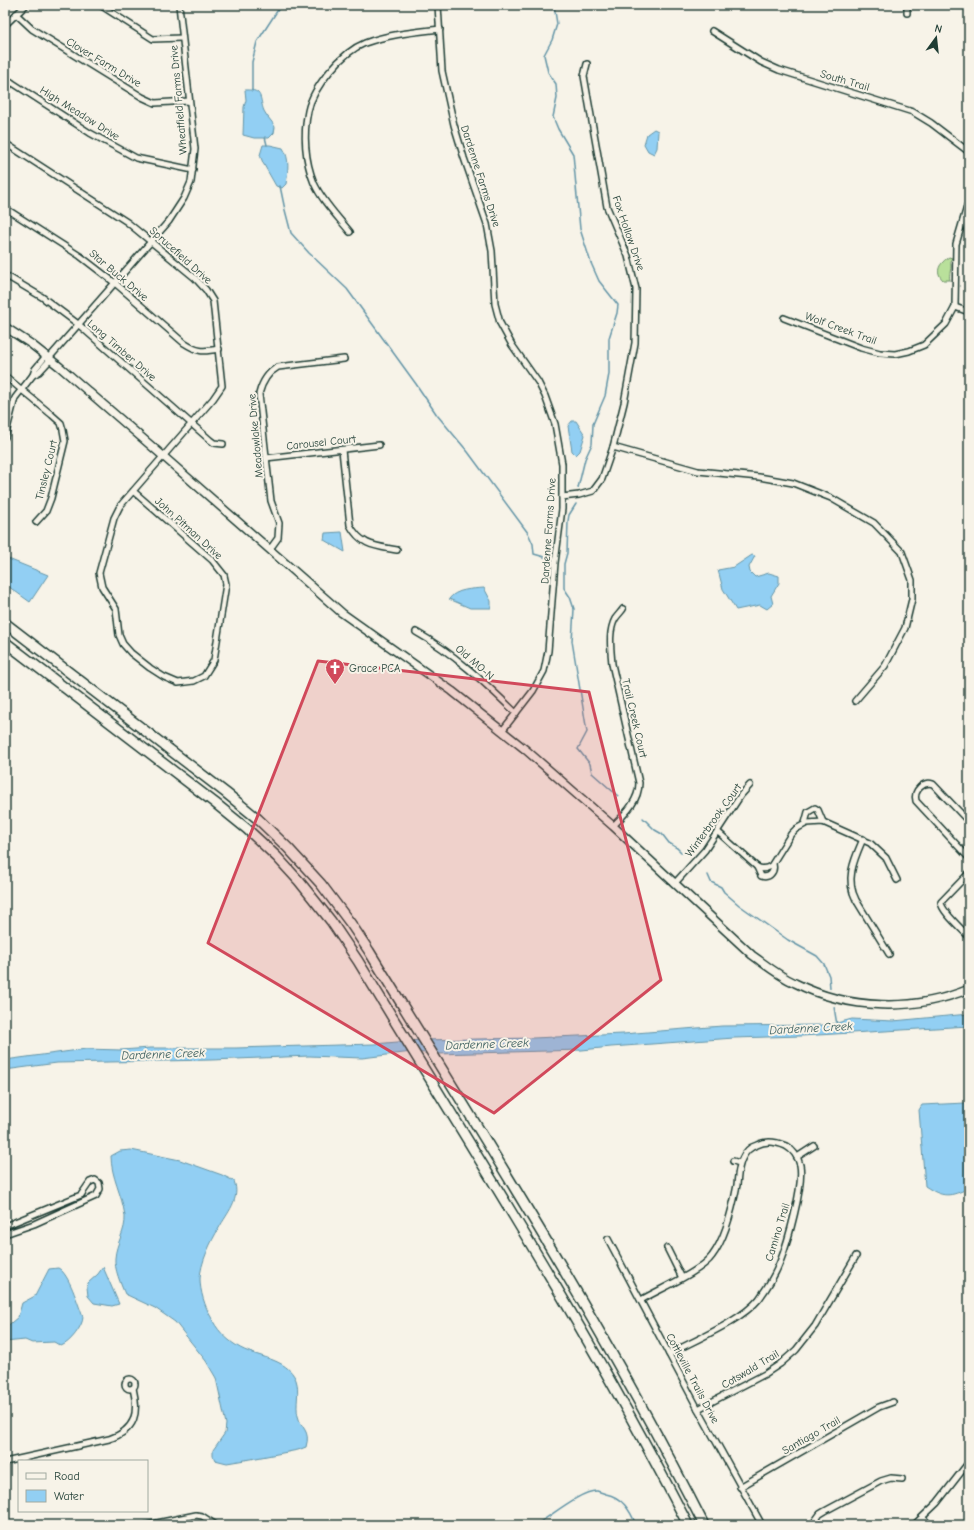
<svg xmlns="http://www.w3.org/2000/svg" width="974" height="1530" font-family="'Comic Neue',sans-serif">
  <rect width="100%" height="100%" fill="#f7f3e8"/>
  <filter id="ink" filterUnits="userSpaceOnUse"><feTurbulence type="fractalNoise" baseFrequency=".025" numOctaves="2"/><feDisplacementMap in="SourceGraphic" scale="8" xChannelSelector="R" yChannelSelector="G"/><feConvolveMatrix kernelMatrix="1 2 1 2 8 2 1 2 1" color-interpolation-filters="sRGB"/></filter>
  <g filter="url(#ink)">
    <path fill="#b9e09b" stroke="#6c8e68" d="M 949,257 L 952,258 L 950,261 C 953,268 948,274 950,280 L 943,280 C 934,271 940,263 949,257 Z"/>
    <g fill="#92cff3" stroke="#6495a7">
      <path d="M 245,90 C 264,89 259,99 264,111 C 267,117 272,121 275,127 L 274,133 L 269,138 L 254,138 L 243,135 L 244,107 L 246,100 Z"/>
      <path d="M 654,129 L 658,131 L 657,148 L 654,154 L 648,151 L 644,144 L 647,134 Z"/>
      <path d="M 263,145 L 270,145 L 283,148 C 290,159 288,171 286,184 L 282,188 L 276,186 L 263,163 L 260,155 Z"/>
      <path d="M 572,421 L 576,421 L 585,435 L 580,451 L 576,455 L 572,451 L 568,426 Z"/>
      <path d="M 342,532 L 345,552 L 324,540 L 325,533 Z"/>
      <path d="M 752,555 L 755,556 L 749,567 L 750,572 L 755,577 L 769,573 L 779,576 L 779,583 L 771,596 L 773,604 L 767,609 L 760,605 L 736,610 L 723,589 L 718,570 L 734,567 Z"/>
      <path d="M 6,558 L 48,575 L 30,602 L 5,584 Z"/>
      <path d="M 484,588 L 491,601 L 491,608 L 470,608 L 449,599 C 456,589 472,589 484,588 Z"/>
      <path d="M 969,1014 L 969,1026 L 801,1036 L 734,1038 L 611,1047 L 582,1050 L 438,1054 L 412,1052 L 362,1058 L 309,1056 L 212,1060 L 57,1063 L 5,1070 L 5,1060 L 86,1049 L 121,1050 L 150,1048 L 236,1048 L 374,1044 L 421,1040 L 533,1038 L 623,1034 L 722,1026 L 829,1025 L 852,1019 L 893,1021 Z"/>
      <path d="M 966,1103 L 969,1104 L 969,1188 C 950,1197 943,1198 925,1186 L 919,1110 L 922,1105 Z"/>
      <path d="M 131,1150 L 180,1160 L 222,1175 L 234,1181 C 241,1199 227,1213 219,1228 C 211,1241 200,1264 200,1279 C 200,1291 205,1307 211,1317 C 216,1329 226,1339 237,1346 C 255,1358 287,1357 296,1380 C 300,1391 295,1405 298,1416 C 301,1429 311,1430 306,1447 L 298,1450 L 251,1459 L 227,1463 L 215,1460 L 213,1456 L 213,1450 L 225,1433 L 226,1424 L 216,1378 L 206,1361 L 175,1322 L 155,1308 L 125,1294 C 121,1285 114,1268 115,1258 C 116,1243 126,1231 125,1216 C 122,1194 111,1177 111,1156 L 120,1151 Z"/>
      <path d="M 103,1267 L 119,1304 L 112,1306 L 94,1303 L 88,1296 L 87,1287 L 88,1283 L 98,1274 Z"/>
      <path d="M 58,1268 C 69,1273 78,1305 83,1317 C 83,1326 70,1343 61,1346 L 54,1342 L 32,1343 L 25,1340 L 5,1342 L 5,1328 L 18,1317 L 22,1303 L 35,1296 L 49,1269 Z"/>
    </g>
    <g fill="none" stroke-linecap="round" stroke-linejoin="round">
      <g stroke="#6495a7" stroke-width="1.5">
        <path d="M 554,5 L 557,24 L 552,40 L 544,55 L 548,72 L 556,84 L 557,98 L 553,117 L 558,129 L 573,154 L 580,229 L 591,263 L 599,281 L 618,305 L 617,313 L 609,338 L 609,374 L 605,396 L 593,424 L 592,444 L 585,459 L 578,488"/>
        <path d="M 252,91 L 252,62 L 257,42 L 281,5"/>
        <path d="M 265,137 L 267,145"/>
        <path d="M 280,186 L 285,210 L 291,233 L 309,253 L 347,289 L 416,384 L 437,415 L 468,452 L 528,533 L 533,544 L 534,554 L 551,559"/>
        <path d="M 576,504 L 569,515 L 568,521 L 567,553 L 564,564 L 564,588 L 570,597 L 574,609 L 572,641 L 587,732 L 578,749 L 590,764 L 592,773 L 618,796"/>
        <path d="M 643,818 L 655,830 L 662,834 L 669,843 L 677,848 L 682,853"/>
        <path d="M 708,875 L 711,882 L 721,887 L 724,892 L 739,905 L 788,940 L 817,956 L 824,964 L 829,976 L 830,988"/>
        <path d="M 834,1007 L 837,1025"/>
        <path d="M 535,1525 C 550,1517 581,1490 597,1491 C 600,1492 603,1493 606,1494 C 622,1497 630,1510 636,1525"/>
      </g>
      <g stroke="#1f3d34" stroke-width="8">
        <g id="street">
          <path d="M 100,5 L 153,39 L 182,38"/>
          <path d="M 438,5 L 442,71 L 454,125 L 464,158 L 487,224 L 492,251 L 495,304 L 500,323 L 512,345 L 538,382 L 545,396 L 555,424 L 562,464 L 562,509 L 555,563 L 548,651 L 544,671 L 533,691 L 502,731"/>
          <path d="M 907,13 L 907,5"/>
          <path d="M 16,14 L 32,29 L 142,97 L 155,103 L 189,101"/>
          <path d="M 5,25 L 26,5"/>
          <path d="M 712,31 L 761,62 L 779,70 L 913,112 L 931,123 L 969,152"/>
          <path d="M 5,78 L 90,133 L 136,158 L 193,170"/>
          <path d="M 5,92 L 11,82"/>
          <path d="M 5,143 L 127,222 L 195,278 L 206,290 L 213,301 L 222,386 L 213,399 L 120,506 L 114,518 L 99,573 L 102,587 L 116,609 L 119,635 L 123,644 L 131,653 L 150,668 L 164,677 L 178,683 L 194,681 L 204,676 L 214,660 L 226,584 L 224,575 L 212,560 L 133,491"/>
          <path d="M 5,208 L 80,256 L 115,283 L 184,343 C 198,352 202,352 219,349"/>
          <path d="M 350,232 C 338,217 322,201 314,183 C 305,161 303,134 308,111 C 313,87 342,52 365,43 C 389,34 414,32 440,29"/>
          <path d="M 5,275 L 42,297 L 78,324 L 210,440 L 214,443 L 223,444"/>
          <path d="M 955,307 L 969,312"/>
          <path d="M 784,318 L 861,348 L 880,353 L 895,354 L 909,351 L 924,345 L 946,324 L 955,307 L 956,244 L 969,200"/>
          <path d="M 49,358 L 169,221 L 184,198 L 191,182 L 195,149 L 179,5"/>
          <path d="M 33,375 L 39,372 L 51,359"/>
          <path d="M 5,376 L 52,415 L 61,423 L 63,430 L 65,441 L 51,498 L 46,511 L 36,522"/>
          <path d="M 5,437 L 15,398 L 33,375 L 35,369 L 46,356"/>
          <path d="M 613,447 L 698,471 L 759,477 L 793,483 L 831,498 L 874,523 L 902,552 L 912,580 L 912,599 L 905,628 L 885,666 L 855,701"/>
          <path d="M 342,450 L 350,525 C 361,546 376,546 397,550"/>
          <path d="M 266,458 L 379,445"/>
          <path d="M 562,497 L 579,495 L 593,491 L 602,479 L 613,447 L 624,403 L 635,343 L 636,289 L 628,256 L 607,207 L 584,76 L 587,64"/>
          <path d="M 270,549 L 278,538 L 279,523 L 271,501 L 259,394 C 262,382 267,373 278,367 L 344,359"/>
          <path d="M 416,632 C 454,653 485,683 516,713"/>
          <path d="M 969,822 L 933,784 C 924,781 913,790 916,801 L 969,858"/>
          <path d="M 805,823 L 808,812 L 815,808 L 818,810 L 823,822"/>
          <path d="M 613,826 C 625,814 639,801 639,783 L 612,664 C 611,650 608,632 615,619 C 617,616 621,612 623,609"/>
          <path d="M 718,832 L 757,867 C 762,870 766,869 771,866 L 791,834 L 796,829 L 807,823 L 823,822 L 870,843 L 886,858 L 897,880"/>
          <path d="M 863,839 C 854,860 845,879 856,900 L 889,954"/>
          <path d="M 757,867 L 761,876 C 770,879 775,871 773,864"/>
          <path d="M 969,873 L 941,902 C 941,911 962,929 969,937"/>
          <path d="M 675,883 L 705,850 L 741,795 L 750,785"/>
          <path d="M 797,1157 L 814,1146"/>
          <path d="M 733,1161 L 740,1163"/>
          <path d="M 5,1226 L 81,1195 L 90,1182 L 95,1180 L 99,1183 L 100,1189 L 96,1196 L 34,1224 L 5,1234"/>
          <path d="M 608,1239 L 698,1409 L 762,1525"/>
          <path d="M 667,1248 L 682,1278"/>
          <path d="M 641,1300 C 658,1290 702,1271 712,1256 C 725,1239 733,1206 737,1185 C 738,1176 738,1167 742,1159 C 745,1152 750,1147 757,1145 C 766,1140 777,1142 786,1146 C 793,1150 798,1157 800,1165 C 804,1185 788,1242 780,1262 C 775,1275 767,1288 759,1299 C 741,1321 695,1340 669,1354"/>
          <circle cx="130" cy="1384" r="5"/>
          <path d="M 698,1409 L 765,1374 L 780,1364 L 796,1350 L 815,1326 L 856,1256"/>
          <path d="M 5,1462 L 109,1439 C 136,1430 139,1413 133,1388"/>
          <path d="M 740,1487 L 879,1407 L 893,1402"/>
          <path d="M 923,1518 L 930,1525"/>
          <path d="M 147,1525 L 196,1515 L 202,1516 L 216,1525"/>
          <path d="M 812,1525 L 820,1514 L 825,1511 L 881,1481 L 891,1478 L 902,1479"/>
          <path d="M 914,1525 L 937,1503 L 969,1462"/>
        </g>
      </g>
      <g stroke="#1f3d34" stroke-width="10">
        <path id="secondary" d="M 5,327 L 31,344 L 60,367 L 163,456 L 342,613 L 452,691 L 526,750 L 613,826 L 752,955 C 766,965 779,976 795,983 C 848,1010 914,1012 969,989"/>
      </g>
      <g stroke="#1f3d34" stroke-width="12">
        <g id="highway">
          <path d="M 5,623 L 226,793 L 258,819 L 288,848 L 321,884 L 351,924 L 369,951 C 485,1139 604,1327 704,1525"/>
          <path d="M 5,642 L 215,803 L 247,829 L 277,857 L 299,881 L 331,921 L 358,961 C 471,1147 589,1331 688,1525"/>
        </g>
      </g>
      <use href="#street" stroke="#f7f3e8" stroke-width="5"/>
      <use href="#secondary" stroke="#f7f3e8" stroke-width="7"/>
      <use href="#highway" stroke="#f7f3e8" stroke-width="9"/>
    </g>
  </g>
  <path fill="#d1495b" fill-opacity="0.2" stroke="#d1495b" stroke-width="3" stroke-linejoin="round" d="M 318,661 L 589,692 L 661,980 L 494,1113 L 208,943 Z"/>
  <defs>
    <g id="church-pin" transform="scale(1)"><path d="M0 17L-7.5 6A9.5 9.5 0 1 1 7.5 6Z" fill="#d1495b" stroke="#f7f3e8"/><path d="M-1.2-6h2.4v3.5h3.3v2.4h-3.3V6h-2.4V-.1h-3.3v-2.4h3.3Z" fill="#fff"/></g>
  </defs>
  <g fill-rule="evenodd">
    <use href="#church-pin" x="335" y="668"/>
  </g>
  <g text-anchor="middle" stroke-width="4" stroke-linejoin="round" paint-order="stroke">
    <g font-size="11" fill="#1f3d34" stroke="#f7f3e8">
      <text transform="translate(104 62) rotate(31)" y="4">Clover Farm Drive</text>
      <text transform="translate(845 80) rotate(16)" y="4">South Trail</text>
      <text transform="translate(178 100) rotate(-95)" y="4">Wheatfield Farms Drive</text>
      <text transform="translate(80 113) rotate(32)" y="4">High Meadow Drive</text>
      <text transform="translate(481 176) rotate(72)" y="4">Dardenne Farms Drive</text>
      <text transform="translate(629 233) rotate(71)" y="4">Fox Hollow Drive</text>
      <text transform="translate(181 255) rotate(42)" y="4">Sprucefield Drive</text>
      <text transform="translate(119 275) rotate(40)" y="4">Star Buck Drive</text>
      <text transform="translate(841 328) rotate(20)" y="4">Wolf Creek Trail</text>
      <text transform="translate(122 350) rotate(41)" y="4">Long Timber Drive</text>
      <text transform="translate(255 436) rotate(-95)" y="4">Meadowlake Drive</text>
      <text transform="translate(321 442) rotate(-6)" y="4">Carousel Court</text>
      <text transform="translate(46 470) rotate(-76)" y="4">Tinsley Court</text>
      <text transform="translate(189 528) rotate(42)" y="4">John Pitman Drive</text>
      <text transform="translate(548 531) rotate(-86)" y="4">Dardenne Farms Drive</text>
      <text transform="translate(475 662) rotate(41)" y="4">Old MO-N</text>
      <text transform="translate(635 718) rotate(77)" y="4">Trail Creek Court</text>
      <text transform="translate(713 820) rotate(-54)" y="4">Winterbrook Court</text>
      <text transform="translate(777 1232) rotate(-73)" y="4">Camino Trail</text>
      <text transform="translate(750 1369) rotate(-31)" y="4">Cotswald Trail</text>
      <text transform="translate(693 1378) rotate(62)" y="4">Cottleville Trails Drive</text>
      <text transform="translate(811 1435) rotate(-30)" y="4">Santiago Trail</text>
    </g>
    <g font-size="11" fill="#1f3d34" stroke="#f7f3e8" text-anchor="start">
      <text x="349" y="672">Grace PCA</text>
    </g>
    <g font-size="12" font-style="italic" fill="#365a5a" stroke="#f7f3e8">
      <text transform="translate(811 1028) rotate(-3)" y="4">Dardenne Creek</text>
      <text transform="translate(487 1044) rotate(-2)" y="4">Dardenne Creek</text>
      <text transform="translate(163 1054) rotate(-2)" y="4">Dardenne Creek</text>
    </g>
  </g>
  <rect width="974" height="1530" fill="none" stroke="#f7f3e8" stroke-width="20"/>
  <rect x="10" y="10" width="954" height="1510" fill="none" stroke="#1f3d34" stroke-width="1.5" filter="url(#ink)"/>
  <rect x="18" y="1460" width="130" height="52" fill="#f7f3e8" stroke="#a1aaa0"/>
  <rect x="26" y="1473" width="20" height="6" fill="#f7f3e8" stroke="#a1aaa0"/>
  <text x="54" y="1480" font-size="12" fill="#1f3d34">Road</text>
  <rect x="26" y="1490" width="20" height="12" fill="#92cff3" stroke="#a1aaa0"/>
  <text x="54" y="1500" font-size="12" fill="#1f3d34">Water</text>
  <g transform="translate(936 38) rotate(15)" stroke="#f7f3e8" stroke-width="3" paint-order="stroke">
  <path d="M0-3L7 15L0 10L-7 15Z" fill="#1f3d34"/>
  <text y="-6" font-size="11" font-weight="bold" text-anchor="middle" fill="#1f3d34">N</text>
  </g>
</svg>
